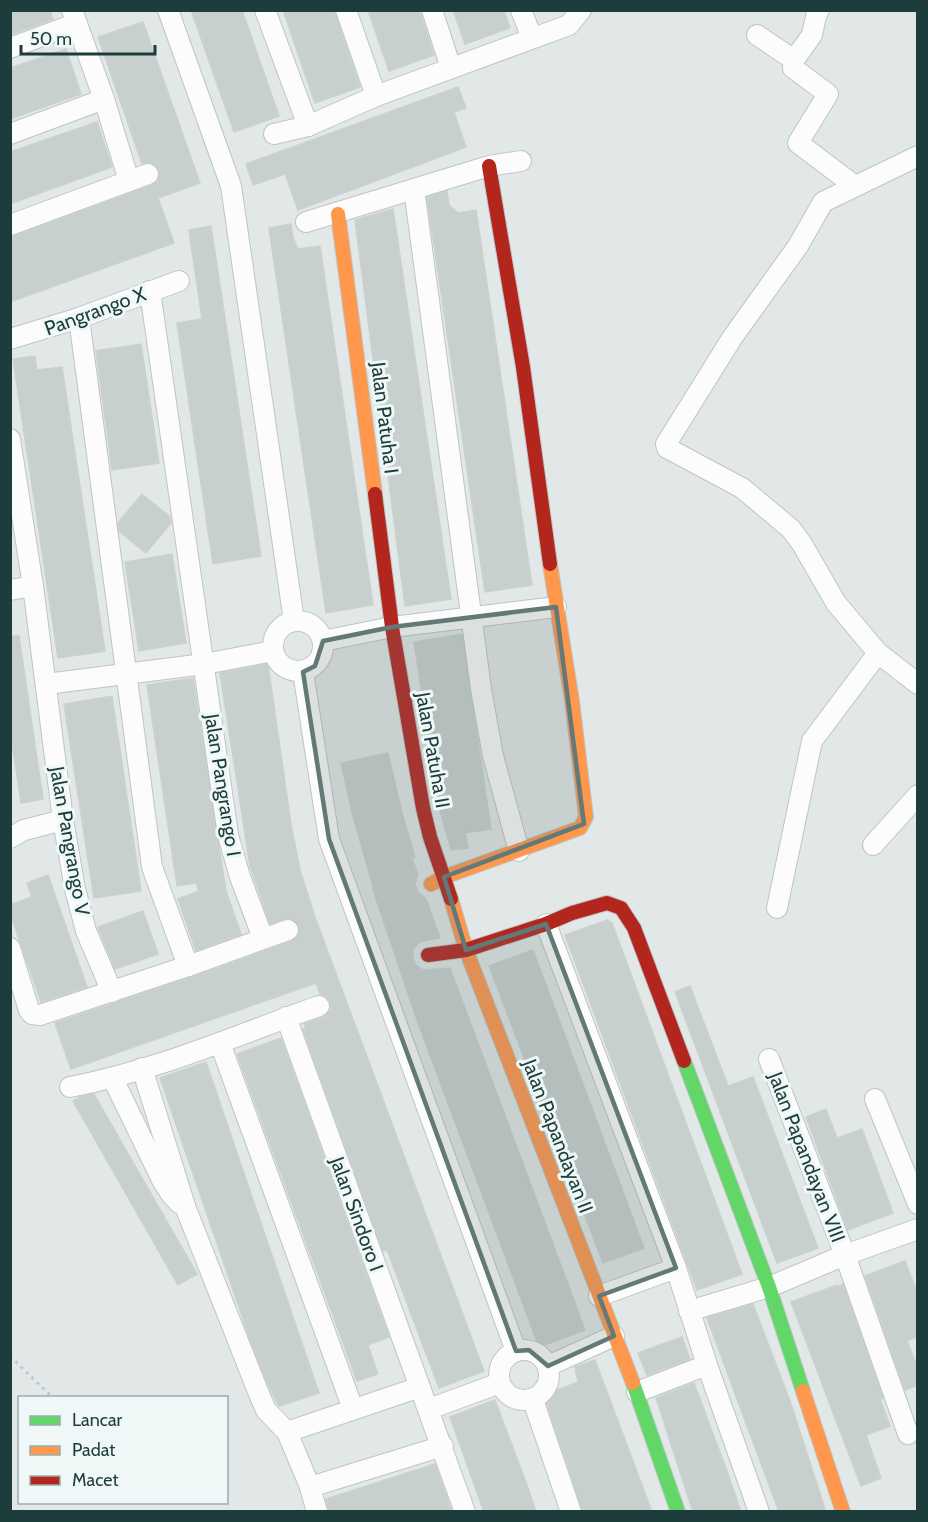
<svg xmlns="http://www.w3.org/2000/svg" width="928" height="1522" font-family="Cabin,sans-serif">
  <rect width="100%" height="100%" fill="#e2e8e7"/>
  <g fill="#c8d0ce" stroke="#cad1d0" stroke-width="1.5">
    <path d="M 10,10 L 50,10 L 53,19 L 10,35 Z"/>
    <path d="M 191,10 L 242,10 L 279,116 L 234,132 Z"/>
    <path d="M 283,10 L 334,10 L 360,87 L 315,103 Z"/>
    <path d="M 368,10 L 419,10 L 434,55 L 389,71 Z"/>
    <path d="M 453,10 L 504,10 L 510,28 L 465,44 Z"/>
    <path d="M 143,22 L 200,183 L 158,198 L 174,243 L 10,302 L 10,237 L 152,185 L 158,181 L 159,170 L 156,165 L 149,162 L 142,163 L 141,161 L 98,37 Z"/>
    <path d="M 66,49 L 81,94 L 10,119 L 10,68 Z"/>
    <path d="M 458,87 L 466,108 L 454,112 L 466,147 L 298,210 L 285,174 L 253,185 L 246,164 Z"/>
    <path d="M 97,122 L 112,167 L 10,204 L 10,152 Z"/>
    <path d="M 447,191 L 449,205 L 458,213 L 476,210 L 532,585 L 485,592 L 427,197 Z"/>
    <path d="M 393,209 L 451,599 L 405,606 L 355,220 Z"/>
    <path d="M 291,224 L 293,238 L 298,249 L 320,246 L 373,605 L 326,613 L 269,228 Z"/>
    <path d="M 211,226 L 261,556 L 213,564 L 177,323 L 202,319 L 189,230 Z"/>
    <path d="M 141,344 L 159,463 L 112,470 L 96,351 Z"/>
    <path d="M 35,356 L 37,370 L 62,367 L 105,651 L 58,658 L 13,359 Z"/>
    <path d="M 142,494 L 170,517 L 171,523 L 146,553 L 119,531 L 118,523 Z"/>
    <path d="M 172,554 L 186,643 L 139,651 L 125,562 Z"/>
    <path d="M 462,634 L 491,829 L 465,833 L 468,848 L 451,850 L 440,810 L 414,642 Z"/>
    <path d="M 10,636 L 19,636 L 43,799 L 21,803 L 10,729 Z"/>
    <path d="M 268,664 L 291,824 L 300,870 L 315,917 L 484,1371 L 439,1388 L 387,1250 L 383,1251 L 303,1029 L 306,1029 L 304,1024 L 324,1017 L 331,1009 L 330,1001 L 326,996 L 320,994 L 316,983 L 71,1069 L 55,1023 L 192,977 L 292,941 L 297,937 L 299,927 L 295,921 L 285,919 L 270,924 L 250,866 L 220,673 Z"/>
    <path d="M 193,678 L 226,891 L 241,934 L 196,951 L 178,899 L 199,891 L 196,883 L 177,886 L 147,685 Z"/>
    <path d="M 112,696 L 141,891 L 94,898 L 64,704 Z"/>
    <path d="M 388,753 L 402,813 L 415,857 L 412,858 L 418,875 L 415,883 L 417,891 L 426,899 L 440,938 L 419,942 L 413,950 L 413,958 L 416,965 L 423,970 L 450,968 L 585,1330 L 539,1347 L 417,1020 L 373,890 L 374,890 L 353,816 L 341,763 Z"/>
    <path d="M 48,875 L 87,987 L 41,1002 L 10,913 L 10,905 L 32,897 L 27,883 Z"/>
    <path d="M 143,911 L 158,954 L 115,969 L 98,927 Z"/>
    <path d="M 607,920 L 612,923 L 742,1274 L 697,1290 L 565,935 Z"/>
    <path d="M 533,950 L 644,1248 L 603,1263 L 489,966 Z"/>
    <path d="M 690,986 L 728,1086 L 753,1077 L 818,1248 L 777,1263 L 675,992 Z"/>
    <path d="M 281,1038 L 389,1337 L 368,1345 L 378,1374 L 357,1381 L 237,1054 Z"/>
    <path d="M 206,1062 L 319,1393 L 279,1406 L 270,1389 L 251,1342 L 160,1078 Z"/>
    <path d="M 94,1094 L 197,1274 L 178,1285 L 73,1101 L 80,1097 Z"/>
    <path d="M 826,1109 L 837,1138 L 862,1129 L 893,1213 L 848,1230 L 806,1117 Z"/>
    <path d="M 905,1261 L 918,1295 L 918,1337 L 907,1341 L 918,1369 L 918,1385 L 905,1390 L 865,1276 Z"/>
    <path d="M 843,1284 L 883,1398 L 880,1399 L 890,1426 L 866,1435 L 881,1478 L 861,1486 L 791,1302 L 837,1285 L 837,1287 Z"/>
    <path d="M 753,1304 L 791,1404 L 826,1512 L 779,1512 L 707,1318 Z"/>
    <path d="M 682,1337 L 690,1359 L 647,1375 L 638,1353 Z"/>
    <path d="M 595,1360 L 627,1445 L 652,1512 L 583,1512 L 544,1395 L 578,1382 L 575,1367 Z"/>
    <path d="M 694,1383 L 728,1474 L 741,1512 L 693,1512 L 656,1398 Z"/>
    <path d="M 495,1400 L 527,1485 L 536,1512 L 484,1512 L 470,1473 L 450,1417 Z"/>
    <path d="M 435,1464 L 452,1512 L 329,1512 L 326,1499 Z"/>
  </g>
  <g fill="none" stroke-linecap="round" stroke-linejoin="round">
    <g stroke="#bec5c4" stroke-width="22">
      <g id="street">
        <path d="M 72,10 L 104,99 L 129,181"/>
        <path d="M 168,10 L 231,186 L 294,621"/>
        <path d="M 265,10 L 308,126"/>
        <path d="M 346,10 L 376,96"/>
        <path d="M 432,10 L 451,68"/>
        <path d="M 521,10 L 532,38"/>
        <path d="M 757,35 L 794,60 L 793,68 L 828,94 L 798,143 L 855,186"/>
        <path d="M 10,48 L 77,23"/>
        <path d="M 794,60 L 812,35 L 816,16 L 819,10"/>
        <path d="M 10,134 L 104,99"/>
        <path d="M 274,134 L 308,126 L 376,96 L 569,25 L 581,10"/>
        <path d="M 918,156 L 823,202 L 798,246 L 732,338 L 666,444 L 667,448 L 742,488 L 791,529 L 802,544 L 836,603 L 878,653 L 918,684"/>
        <path d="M 414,189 L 481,689 L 493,756 L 519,851"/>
        <path d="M 306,222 L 489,166 L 521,161"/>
        <path d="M 10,225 L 148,174"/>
        <path d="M 150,291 L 228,835 L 240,877 L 263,938"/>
        <path d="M 79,318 L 152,867 L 188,966"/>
        <path d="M 10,339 L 79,318 L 179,281"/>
        <path d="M 10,439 L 33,586 L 63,820 L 75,889 L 86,931 L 112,992"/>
        <path d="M 10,590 L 33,586"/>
        <circle cx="298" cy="646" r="25"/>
        <path d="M 323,641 L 392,627 L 556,607"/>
        <path d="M 303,672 L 329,839 L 516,1351"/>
        <path d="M 46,684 L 204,664 L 273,651"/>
        <path d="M 10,838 L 24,830 L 63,820"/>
        <path d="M 873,845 L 918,795"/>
        <path d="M 777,908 L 812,741 L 878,653"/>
        <path d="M 546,924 L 676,1268 L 707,1365 L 759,1512"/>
        <path d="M 10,948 L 29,1010 L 32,1014 L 40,1015 L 188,966 L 288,930"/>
        <path d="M 286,1017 L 465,1512"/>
        <path d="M 220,1043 L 353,1409"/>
        <path d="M 769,1059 L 845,1255 L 908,1434"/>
        <path d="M 142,1068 L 186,1209 L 259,1394 L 266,1410 L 287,1432 L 310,1487 L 317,1512"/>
        <path d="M 113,1079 L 162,1180 L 171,1194 L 179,1203"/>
        <path d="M 70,1087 C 156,1071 237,1035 319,1006"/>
        <path d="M 875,1099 L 918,1204"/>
        <path d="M 599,1296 L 676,1268"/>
        <path d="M 689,1311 L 769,1287 L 845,1255 L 918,1229"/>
        <circle cx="524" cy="1375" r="25"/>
        <path d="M 548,1366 L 614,1336"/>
        <path d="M 637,1392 L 707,1365"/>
        <path d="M 533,1400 L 571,1512"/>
        <path d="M 429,1409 L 500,1383"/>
        <path d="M 287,1432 L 420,1387"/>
        <path d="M 310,1487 L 443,1446"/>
      </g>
    </g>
    <g stroke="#bdc6c5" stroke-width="16">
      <g id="fast">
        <path d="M 684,1061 L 769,1287 L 803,1391"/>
        <path d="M 633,1383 L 678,1512"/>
      </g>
    </g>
    <g stroke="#bdc6c5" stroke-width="16">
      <g id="slow">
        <path d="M 338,214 L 375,494"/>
        <path d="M 431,884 L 444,877 L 580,828 L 586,817 L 572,701 L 550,564"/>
        <path d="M 451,899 L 466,950 L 633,1383"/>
        <path d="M 803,1391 L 843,1512"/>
      </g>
    </g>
    <g stroke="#bdc6c5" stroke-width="16">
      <g id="jam">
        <path d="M 489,166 L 523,367 L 550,564"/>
        <path d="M 375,494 L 392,627 L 423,808 L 430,837 L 451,899"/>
        <path d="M 428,955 L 466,950 L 546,924 L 572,913 L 607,903 L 621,908 L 634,928 L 684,1061"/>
      </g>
    </g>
    <path stroke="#bfc9c9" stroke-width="3" stroke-dasharray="3 4.5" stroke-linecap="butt" d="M 10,1356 L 53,1398"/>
    <use href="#street" stroke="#fbfcfb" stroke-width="20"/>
    <use href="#fast" stroke="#63d668" stroke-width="14"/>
    <use href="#slow" stroke="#ff974d" stroke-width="14"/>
    <use href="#jam" stroke="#b3261e" stroke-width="14"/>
  </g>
  <path fill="#627978" fill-opacity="0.2" stroke="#627978" stroke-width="4.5" stroke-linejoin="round" d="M 556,607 L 584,824 L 444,877 L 466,950 L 546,924 L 676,1268 L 599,1296 L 614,1336 L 548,1366 L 529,1350 L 516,1351 L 329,839 L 303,672 L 315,666 L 323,641 L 392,627 Z"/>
  <g text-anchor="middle" stroke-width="6" stroke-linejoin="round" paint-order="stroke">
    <g font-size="20" fill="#1d3d3d" stroke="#eff8f6">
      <text transform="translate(95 311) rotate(-20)" y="7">Pangrango X</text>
      <text transform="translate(385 418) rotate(83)" y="7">Jalan Patuha I</text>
      <text transform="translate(433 750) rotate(80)" y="7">Jalan Patuha II</text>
      <text transform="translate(223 785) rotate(81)" y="7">Jalan Pangrango I</text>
      <text transform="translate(70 841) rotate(80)" y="7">Jalan Pangrango V</text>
      <text transform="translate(558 1136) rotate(69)" y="7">Jalan Papandayan II</text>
      <text transform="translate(807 1157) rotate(69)" y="7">Jalan Papandayan VIII</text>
      <text transform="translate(357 1214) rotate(70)" y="7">Jalan Sindoro I</text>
    </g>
  </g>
  <rect width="928" height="1522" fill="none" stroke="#1d3d3d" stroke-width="24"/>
  <rect x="18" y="1396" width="210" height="108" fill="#eff8f6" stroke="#9badac" stroke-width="1.5"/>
  <rect x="30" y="1416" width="30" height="9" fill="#63d668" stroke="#9badac" stroke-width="1.5"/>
  <text x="72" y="1426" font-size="18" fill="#1d3d3d">Lancar</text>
  <rect x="30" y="1446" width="30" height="9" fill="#ff974d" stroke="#9badac" stroke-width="1.5"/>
  <text x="72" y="1456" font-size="18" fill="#1d3d3d">Padat</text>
  <rect x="30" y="1476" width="30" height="9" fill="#b3261e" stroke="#9badac" stroke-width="1.5"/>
  <text x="72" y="1486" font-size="18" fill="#1d3d3d">Macet</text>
  <path d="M21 45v9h134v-9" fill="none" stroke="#1d3d3d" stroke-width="3"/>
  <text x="30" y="45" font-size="18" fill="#1d3d3d" stroke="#eff8f6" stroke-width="4.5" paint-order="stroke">50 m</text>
</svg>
